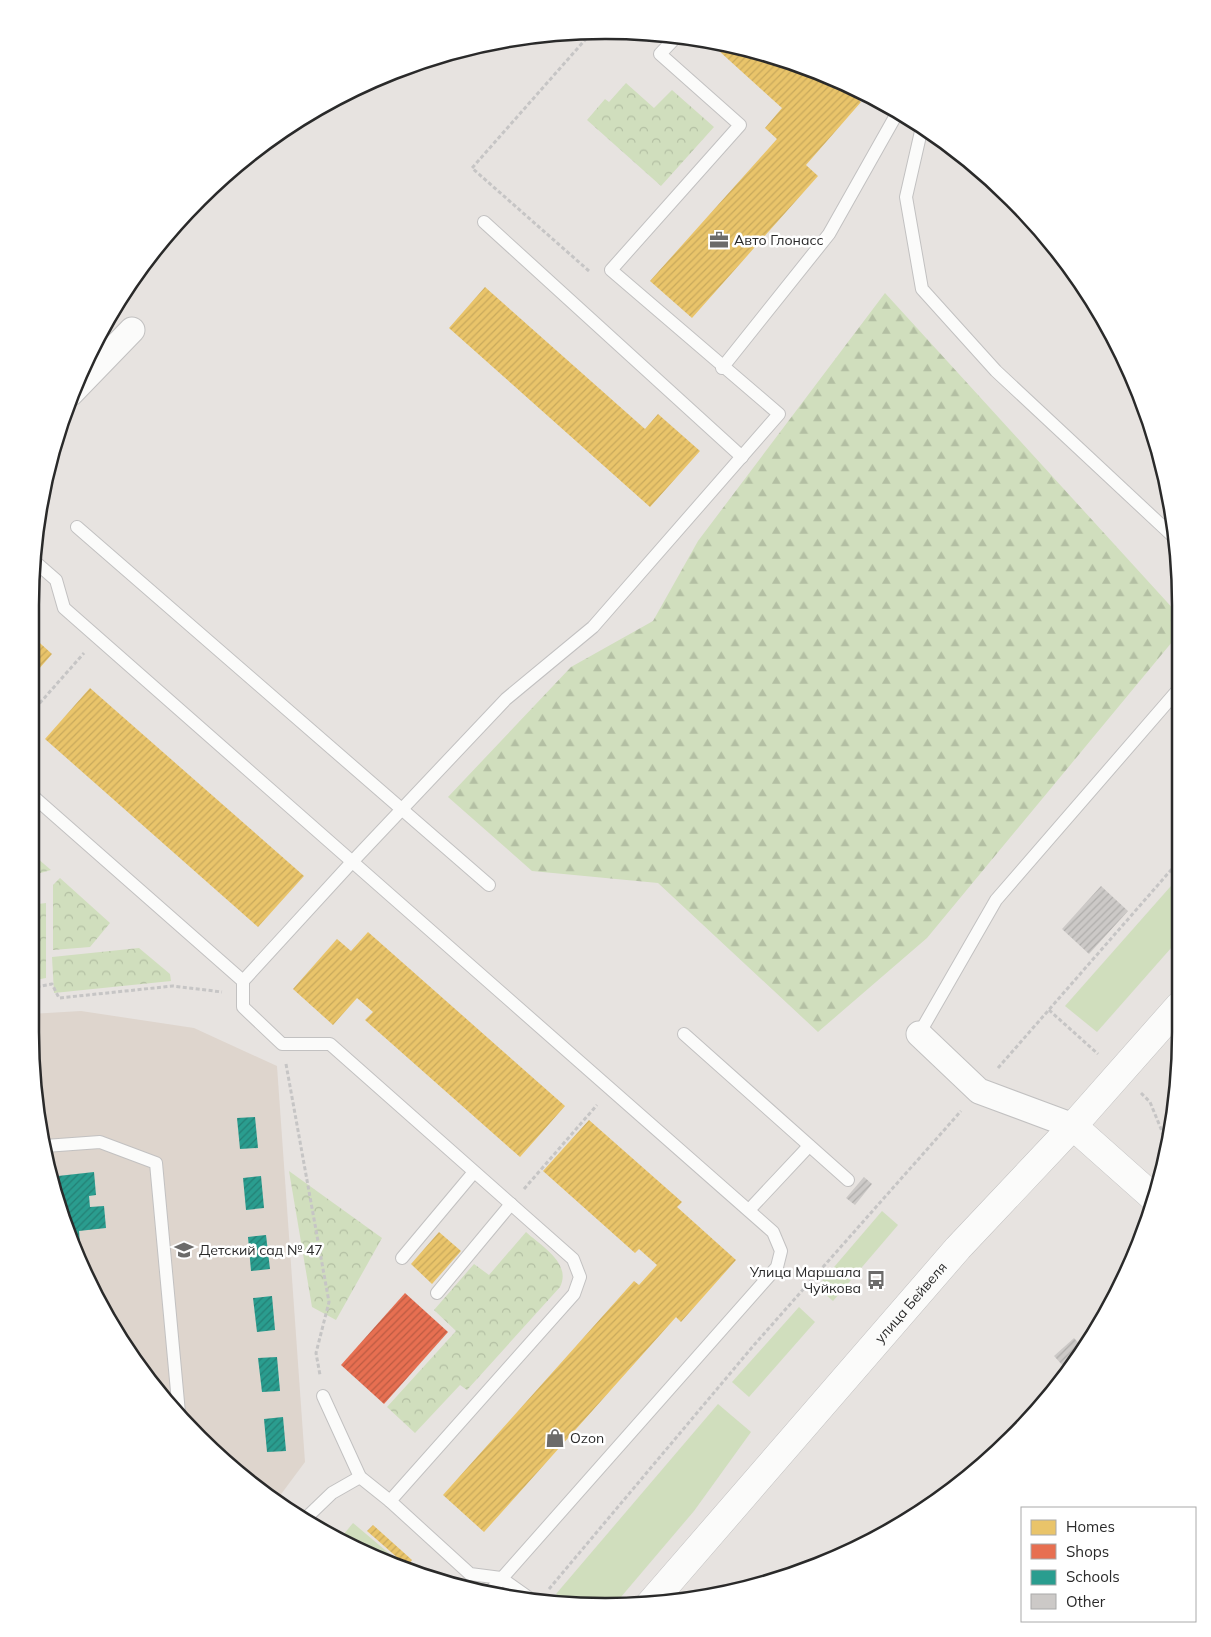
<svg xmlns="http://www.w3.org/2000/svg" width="1211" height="1637" font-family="Mulish,sans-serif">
  <defs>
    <pattern id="forest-firs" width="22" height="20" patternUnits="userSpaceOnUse" patternTransform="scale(1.25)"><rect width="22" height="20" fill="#d0debd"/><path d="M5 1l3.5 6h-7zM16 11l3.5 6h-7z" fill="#b3bfa3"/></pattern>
    <pattern id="park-crowns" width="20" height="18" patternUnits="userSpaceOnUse" patternTransform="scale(1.25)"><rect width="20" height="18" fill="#d0debd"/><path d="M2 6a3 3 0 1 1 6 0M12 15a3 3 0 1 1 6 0" fill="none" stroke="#b3bfa3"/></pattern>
    <pattern id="homes-hatch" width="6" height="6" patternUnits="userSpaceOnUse" patternTransform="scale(1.25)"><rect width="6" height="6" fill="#e9c46a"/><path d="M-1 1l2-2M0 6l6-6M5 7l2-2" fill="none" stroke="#c8a95c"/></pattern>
    <pattern id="shops-hatch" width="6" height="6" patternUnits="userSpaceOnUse" patternTransform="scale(1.25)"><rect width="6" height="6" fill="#e76f51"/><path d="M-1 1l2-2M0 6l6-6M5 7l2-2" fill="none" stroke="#bb5b43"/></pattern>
    <pattern id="schools-hatch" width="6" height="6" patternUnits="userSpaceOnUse" patternTransform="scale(1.25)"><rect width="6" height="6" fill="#2a9d8f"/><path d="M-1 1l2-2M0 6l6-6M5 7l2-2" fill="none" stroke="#248075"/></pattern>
    <pattern id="building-hatch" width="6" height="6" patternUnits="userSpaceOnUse" patternTransform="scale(1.25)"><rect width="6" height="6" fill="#ccc9c7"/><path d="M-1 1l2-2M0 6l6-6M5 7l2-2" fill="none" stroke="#afadab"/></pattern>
  </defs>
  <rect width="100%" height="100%" fill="#e7e3e0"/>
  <path fill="#ded5cd" d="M 81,1011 L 194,1028 L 277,1066 L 305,1462 L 276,1501 L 255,1488 L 199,1439 L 107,1319 L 50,1181 L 30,1032 L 30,1014 Z"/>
  <g fill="#d0debd">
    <path d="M 1178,878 L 1179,939 L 1097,1032 L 1065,1006 Z"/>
    <path d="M 882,1211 L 898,1225 L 833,1301 L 817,1287 Z"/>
    <path d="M 799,1307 L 815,1322 L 749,1397 L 732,1382 Z"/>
    <path d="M 718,1404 L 751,1432 L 694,1511 L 615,1604 L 565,1601 L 556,1594 Z"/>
    <path d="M 353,1523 L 404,1566 L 351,1548 L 339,1540 Z"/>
  </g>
  <path fill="url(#forest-firs)" d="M 885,293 L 1177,613 L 1177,636 L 927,938 L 818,1032 L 658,883 L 532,871 L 448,797 L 571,667 L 653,621 L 698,541 Z"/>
  <g fill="url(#park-crowns)">
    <path d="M 626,83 L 654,108 L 672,90 L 714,127 L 661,186 L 587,120 L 605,99 L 609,102 Z"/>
    <path d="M 30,852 L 51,870 L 30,876 Z"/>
    <path d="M 60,878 L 110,923 L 90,947 L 53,950 L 53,885 Z"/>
    <path d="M 46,903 L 46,978 L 30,981 L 30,905 Z"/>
    <path d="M 139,948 L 170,974 L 171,981 L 54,993 L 52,957 Z"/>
    <path d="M 289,1171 L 382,1238 L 336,1320 L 312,1307 Z"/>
    <path d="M 526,1232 C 541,1246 572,1263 560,1287 L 467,1390 L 460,1385 L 415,1433 L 387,1407 L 456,1331 L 434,1310 L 474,1264 L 489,1275 Z"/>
  </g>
  <g fill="url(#homes-hatch)">
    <path d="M 708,41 L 791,61 L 838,82 L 861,102 L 806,165 L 818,176 L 692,318 L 650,281 L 777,139 L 765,128 L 782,108 Z"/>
    <path d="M 485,287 L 645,429 L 658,414 L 700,451 L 650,507 L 449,328 Z"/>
    <path d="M 31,635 L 52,654 L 31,678 Z"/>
    <path d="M 90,688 L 304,876 L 258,927 L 45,739 Z"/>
    <path d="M 368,932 L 565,1106 L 520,1157 L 365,1020 L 373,1012 L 357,998 L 333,1025 L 293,989 L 337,939 L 351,951 Z"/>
    <path d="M 589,1120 L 682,1202 L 677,1207 L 736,1260 L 681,1322 L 676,1317 L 484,1532 L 443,1495 L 634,1281 L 639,1285 L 657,1265 L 639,1249 L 635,1253 L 543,1171 Z"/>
    <path d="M 439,1232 L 461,1251 L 432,1284 L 411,1264 Z"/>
    <path d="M 373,1525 L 412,1560 L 407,1566 L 367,1531 Z"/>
  </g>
  <path fill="url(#shops-hatch)" d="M 405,1293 L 448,1332 L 384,1404 L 341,1365 Z"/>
  <g fill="url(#schools-hatch)">
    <path d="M 255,1117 L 258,1148 L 240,1149 L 237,1118 Z"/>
    <path d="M 94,1172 L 96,1195 L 89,1196 L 90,1207 L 104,1206 L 106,1228 L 79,1231 L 81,1256 L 49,1177 Z"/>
    <path d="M 261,1176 L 264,1208 L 246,1210 L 243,1178 Z"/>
    <path d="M 266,1235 L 270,1269 L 251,1271 L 248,1237 Z"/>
    <path d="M 272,1296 L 275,1330 L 257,1332 L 253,1298 Z"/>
    <path d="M 277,1357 L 280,1391 L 262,1392 L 258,1358 Z"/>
    <path d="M 283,1417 L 286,1451 L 267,1452 L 264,1419 Z"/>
  </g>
  <g fill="url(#building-hatch)">
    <path d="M 1101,886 L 1128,911 L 1089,954 L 1062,929 Z"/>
    <path d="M 864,1177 L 872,1184 L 855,1205 L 846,1198 Z"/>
    <path d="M 1074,1338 L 1083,1348 L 1064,1367 L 1054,1356 Z"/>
  </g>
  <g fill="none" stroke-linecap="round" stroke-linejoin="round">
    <g stroke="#c2c1c1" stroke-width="14">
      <g id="service">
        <path d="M 922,127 L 906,197 L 922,289 L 996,371 L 1176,539"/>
        <path d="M 484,222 L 742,457"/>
        <path d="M 722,368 L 829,234 L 895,117 L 896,109"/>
        <path d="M 77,527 L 489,885"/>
        <path d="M 33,560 L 56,580 L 64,608 L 773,1232 L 781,1251 L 777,1267 L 488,1594"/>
        <path d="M 31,797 L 35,798 L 243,981 L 243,1007 L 282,1044 L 330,1044 L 573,1259 L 580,1277 L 574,1294 L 390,1501 L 360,1477 L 332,1493 L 305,1519"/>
        <path d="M 243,981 L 352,862 L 506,699 L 593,627 L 779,414 L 611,270 L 740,125 L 660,54 L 678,35"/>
        <path d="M 684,1034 L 848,1180"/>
        <path d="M 919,1034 L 996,900 L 1177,691"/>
        <path d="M 45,1146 L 100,1142 L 156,1163 L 179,1413"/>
        <path d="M 749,1210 L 809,1146"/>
        <path d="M 402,1258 L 474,1172"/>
        <path d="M 437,1293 L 511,1204"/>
        <path d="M 323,1396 L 360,1477"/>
        <path d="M 390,1501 L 470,1574 L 501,1578 L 529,1598"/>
      </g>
    </g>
    <g stroke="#c2c1c1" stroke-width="27">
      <g id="minor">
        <path d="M 71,393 L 132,330"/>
        <path d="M 919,1034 L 979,1091 L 1073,1126"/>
      </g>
    </g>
    <g stroke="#c2c1c1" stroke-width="29">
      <path id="tertiary" d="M 1073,1126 L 1154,1198"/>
    </g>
    <g stroke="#c2c1c1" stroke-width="29">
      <g id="secondary">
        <path id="s1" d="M 649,1605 L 958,1248 L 1073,1126 L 1179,1006"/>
      </g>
    </g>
    <g stroke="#c6c5c5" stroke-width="3" stroke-dasharray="4 2.5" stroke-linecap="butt">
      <path d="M 589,271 L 472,168 L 592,32"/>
      <path d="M 31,713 L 84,653"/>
      <path d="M 30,988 L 52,984 L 59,998 L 173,986 L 222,992"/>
      <path d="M 1049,1010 L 1098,1054"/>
      <path d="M 286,1064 L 329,1302 L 316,1353 L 320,1375"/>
      <path d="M 998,1068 L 1178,862"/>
      <path d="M 1141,1093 L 1150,1102 L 1166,1141"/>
      <path d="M 524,1189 L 597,1105"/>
      <path d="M 549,1589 L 754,1345 L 961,1111"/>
    </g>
    <use href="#service" stroke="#fbfbfa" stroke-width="12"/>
    <use href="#minor" stroke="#fbfbfa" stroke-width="25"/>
    <use href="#tertiary" stroke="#fbfbfa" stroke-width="28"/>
    <use href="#secondary" stroke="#fbfbfa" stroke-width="28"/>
  </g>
  <defs>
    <g id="office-bare" transform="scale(1.5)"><path d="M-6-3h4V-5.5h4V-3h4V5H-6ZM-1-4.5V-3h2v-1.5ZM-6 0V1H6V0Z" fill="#6c6b6a" stroke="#fff" stroke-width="2.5" paint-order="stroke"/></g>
    <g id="school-bare" transform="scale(1.5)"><path d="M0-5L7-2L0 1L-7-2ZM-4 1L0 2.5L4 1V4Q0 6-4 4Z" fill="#6c6b6a" stroke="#fff" stroke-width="2.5" paint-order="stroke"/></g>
    <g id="bus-bare" transform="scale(1.5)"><path d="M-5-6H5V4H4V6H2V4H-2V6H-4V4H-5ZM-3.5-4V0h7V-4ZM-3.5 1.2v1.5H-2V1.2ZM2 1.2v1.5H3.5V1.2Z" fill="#6c6b6a" stroke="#fff" stroke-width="2.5" paint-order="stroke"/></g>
    <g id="shop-bare" transform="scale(1.5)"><path d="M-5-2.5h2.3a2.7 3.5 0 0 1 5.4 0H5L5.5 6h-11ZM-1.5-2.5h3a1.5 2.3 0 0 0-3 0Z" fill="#6c6b6a" stroke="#fff" stroke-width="2.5" paint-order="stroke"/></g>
  </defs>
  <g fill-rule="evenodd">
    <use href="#office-bare" x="719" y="240"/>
    <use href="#school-bare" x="184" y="1250"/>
    <use href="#bus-bare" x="876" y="1280"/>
    <use href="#shop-bare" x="555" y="1438"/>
  </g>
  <g text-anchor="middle" stroke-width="5" stroke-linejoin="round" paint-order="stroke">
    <g font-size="14" fill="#2a2a2a" stroke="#fff" text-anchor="start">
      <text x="734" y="245">Авто Глонасс</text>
      <text x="199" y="1255">Детский сад № 47</text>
      <text x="861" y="1277" text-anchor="end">Улица Маршала<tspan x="861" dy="16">Чуйкова</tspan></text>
      <text x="570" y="1443">Ozon</text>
    </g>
    <g font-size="14" fill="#2a2a2a" stroke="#fff">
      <text dy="5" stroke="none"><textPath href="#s1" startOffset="400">улица Бейвеля</textPath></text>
    </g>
  </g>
  <path d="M0 0H1211V1637H0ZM605 39H606A566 566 0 0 1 1172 605V1032A566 566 0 0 1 606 1598H605A566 566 0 0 1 39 1032V605A566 566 0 0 1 605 39Z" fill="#fff" fill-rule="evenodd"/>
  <path fill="none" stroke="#2a2a2a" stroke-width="2.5" d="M605 39H606A566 566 0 0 1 1172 605V1032A566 566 0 0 1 606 1598H605A566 566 0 0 1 39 1032V605A566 566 0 0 1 605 39Z"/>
  <rect x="1021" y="1507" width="175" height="115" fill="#ffffff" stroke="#aaaaaa"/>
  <rect x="1031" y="1520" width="25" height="15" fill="#e9c46a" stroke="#aaaaaa"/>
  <text x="1066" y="1532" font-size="15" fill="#2a2a2a">Homes</text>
  <rect x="1031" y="1544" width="25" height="15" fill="#e76f51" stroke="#aaaaaa"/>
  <text x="1066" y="1557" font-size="15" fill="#2a2a2a">Shops</text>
  <rect x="1031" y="1570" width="25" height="15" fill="#2a9d8f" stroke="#aaaaaa"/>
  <text x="1066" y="1582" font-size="15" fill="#2a2a2a">Schools</text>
  <rect x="1031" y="1594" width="25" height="15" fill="#ccc9c7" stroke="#aaaaaa"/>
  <text x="1066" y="1607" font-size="15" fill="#2a2a2a">Other</text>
</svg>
